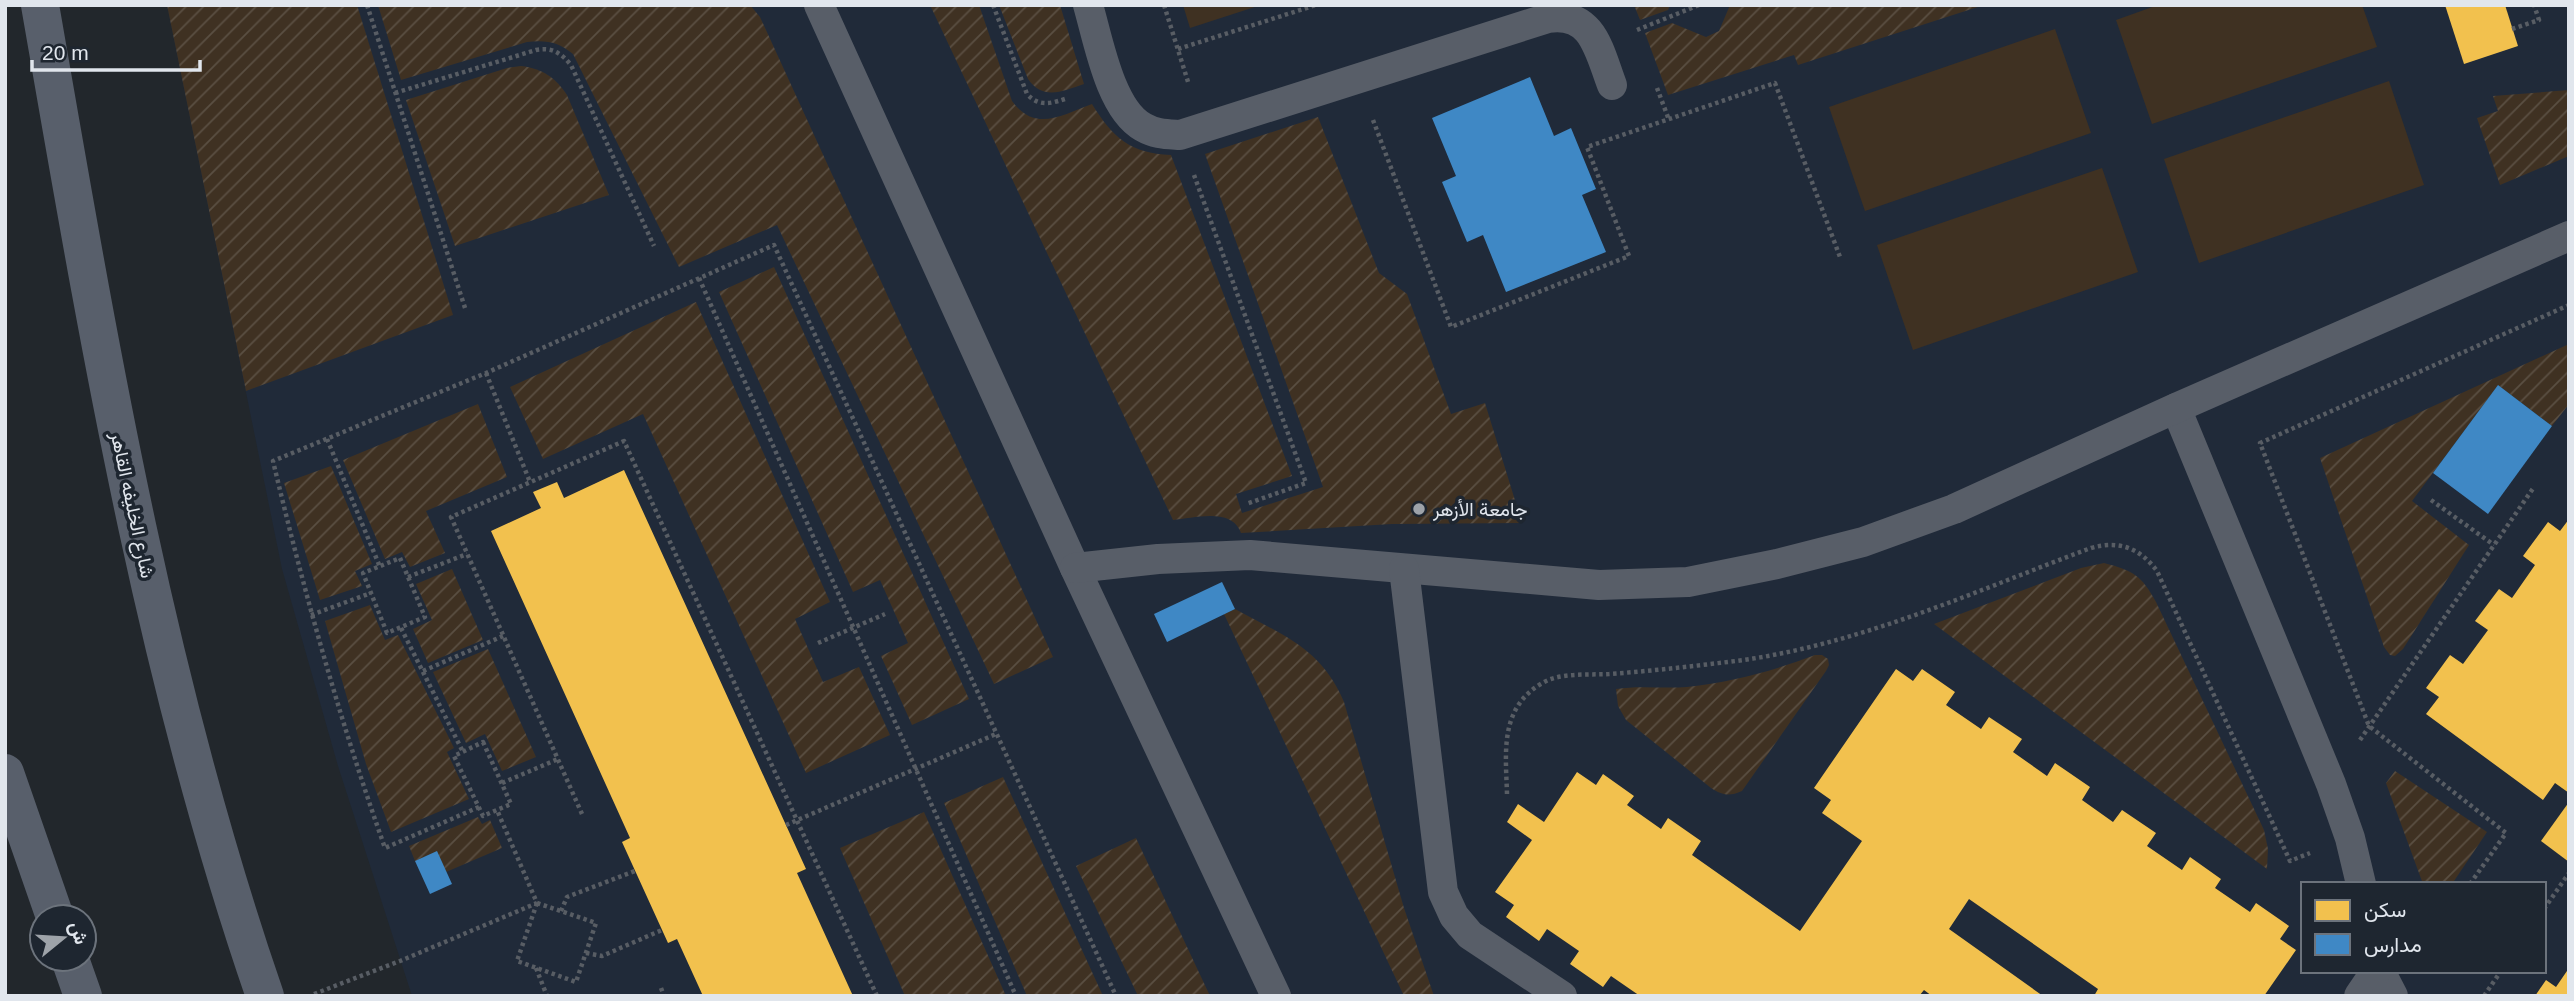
<svg xmlns="http://www.w3.org/2000/svg" width="2574" height="1001" font-family="Arial,Vazirmatn,sans-serif">
  <defs>
    <pattern id="garden-furrows" width="10" height="10" patternUnits="userSpaceOnUse" patternTransform="scale(1.75)"><rect width="10" height="10" fill="#3f3122"/><path d="M-1 1l2-2M0 10L10 0M9 11l2-2" fill="none" stroke="#5a4f42"/></pattern>
  </defs>
  <rect width="100%" height="100%" fill="#22272c"/>
  <path fill="#202a39" fill-rule="evenodd" d="M 167,5 L 2569,5 L 2569,996 L 412,996 L 338,766 L 282,569 ZM 2303,884 L 2544,884 L 2544,971 L 2303,971 Z"/>
  <g fill="url(#garden-furrows)">
    <path d="M 167,5 L 357,5 L 453,315 L 246,391 Z"/>
    <path d="M 378,5 L 750,5 L 760,17 L 1053,657 L 994,684 L 777,225 L 679,267 L 573,54 C 558,42 547,40 527,42 L 401,80 Z"/>
    <path d="M 930,5 L 979,5 L 1012,101 C 1035,133 1062,115 1092,104 C 1113,138 1130,153 1171,155 L 1292,476 L 1236,494 L 1242,513 L 1323,487 L 1205,154 L 1318,117 L 1379,273 L 1407,294 L 1451,414 L 1485,403 L 1522,523 L 1392,524 L 1241,533 C 1232,507 1194,518 1173,520 Z"/>
    <path d="M 999,5 L 1060,5 L 1084,84 C 1063,91 1043,101 1028,79 Z"/>
    <path d="M 1634,5 L 1670,5 L 1668,10 L 1640,20 Z"/>
    <path d="M 1730,5 L 1984,5 L 1798,65 L 1794,55 L 1668,95 L 1645,33 L 1672,23 L 1706,37 L 1719,31 Z"/>
    <path d="M 521,66 C 543,69 555,77 567,95 L 609,195 L 455,246 L 406,100 L 507,68 Z"/>
    <path d="M 2569,90 L 2569,156 L 2500,185 L 2477,118 L 2498,111 L 2493,96 Z"/>
    <path d="M 774,267 L 969,699 L 912,725 L 881,656 L 908,643 L 880,580 L 853,592 L 719,292 Z"/>
    <path d="M 696,302 L 830,602 L 795,619 L 823,682 L 859,667 L 890,735 L 806,773 L 643,414 L 543,459 L 510,387 Z"/>
    <path d="M 2569,344 L 2569,404 L 2552,426 L 2498,385 L 2412,501 L 2469,545 L 2403,649 L 2395,656 L 2390,655 L 2384,647 L 2320,458 Z"/>
    <path d="M 478,404 L 507,477 L 426,511 L 445,553 L 410,567 L 402,552 L 385,559 L 343,460 Z"/>
    <path d="M 331,466 L 372,564 L 355,571 L 362,586 L 320,600 L 284,483 Z"/>
    <path d="M 2104,563 C 2134,571 2141,575 2156,602 L 2264,830 L 2268,849 L 2267,869 L 1934,624 L 2081,568 Z"/>
    <path d="M 452,569 L 483,640 L 428,663 L 413,629 L 432,620 L 416,584 Z"/>
    <path d="M 370,605 L 385,640 L 398,635 L 454,748 L 447,752 L 469,799 L 391,832 L 366,764 L 325,621 Z"/>
    <path d="M 1235,609 C 1284,636 1321,648 1344,702 L 1404,908 L 1434,996 L 1404,996 L 1224,614 Z"/>
    <path d="M 488,649 L 536,757 L 502,771 L 485,734 L 466,743 L 433,672 Z"/>
    <path d="M 1815,655 L 1822,655 L 1828,659 L 1829,665 L 1826,671 L 1742,791 C 1729,797 1722,795 1711,788 L 1626,720 L 1618,706 L 1616,689 C 1640,685 1663,689 1687,687 C 1732,682 1773,671 1815,655 Z"/>
    <path d="M 2395,771 L 2487,832 L 2452,884 L 2423,884 L 2386,783 Z"/>
    <path d="M 1003,777 L 1103,996 L 1027,996 L 944,803 Z"/>
    <path d="M 924,812 L 1006,996 L 905,996 L 840,848 Z"/>
    <path d="M 478,817 L 482,824 L 490,820 L 502,848 L 446,872 L 437,852 L 415,861 L 409,846 Z"/>
    <path d="M 1136,838 L 1210,996 L 1138,996 L 1076,866 Z"/>
  </g>
  <g fill="#3f3122">
    <path d="M 1183,5 L 1261,5 L 1190,28 Z"/>
    <path d="M 2158,5 L 2362,5 L 2377,47 L 2152,124 L 2116,20 Z"/>
    <path d="M 2055,29 L 2091,133 L 1865,211 L 1829,107 Z"/>
    <path d="M 2389,81 L 2424,185 L 2199,263 L 2164,159 Z"/>
    <path d="M 2102,168 L 2138,272 L 1913,350 L 1877,245 Z"/>
  </g>
  <g fill="#f2c14e">
    <path d="M 2445,5 L 2505,5 L 2518,46 L 2464,64 Z"/>
    <path d="M 624,470 L 806,869 L 797,873 L 853,996 L 703,996 L 677,939 L 668,943 L 622,842 L 630,838 L 491,531 L 541,508 L 533,492 L 557,482 L 564,498 Z"/>
    <path d="M 2569,519 L 2569,793 L 2555,783 L 2543,800 L 2426,714 L 2439,697 L 2426,688 L 2450,655 L 2463,664 L 2488,630 L 2475,621 L 2499,589 L 2512,598 L 2535,565 L 2523,556 L 2548,522 L 2560,531 Z"/>
    <path d="M 1896,669 L 1913,681 L 1922,669 L 1955,692 L 1946,705 L 1981,729 L 1989,717 L 2022,739 L 2013,752 L 2047,776 L 2055,763 L 2090,787 L 2082,800 L 2113,822 L 2122,810 L 2156,833 L 2147,846 L 2182,870 L 2190,857 L 2221,879 L 2215,888 L 2250,912 L 2256,903 L 2289,926 L 2280,939 L 2296,950 L 2264,996 L 2094,996 L 2098,989 L 1969,899 L 1949,929 L 2043,996 L 1932,996 L 1924,990 L 1919,996 L 1640,996 L 1611,976 L 1603,987 L 1570,964 L 1579,951 L 1547,929 L 1539,941 L 1506,917 L 1514,905 L 1495,892 L 1532,840 L 1507,822 L 1518,804 L 1544,822 L 1577,772 L 1596,785 L 1603,774 L 1634,796 L 1627,805 L 1661,829 L 1668,818 L 1701,841 L 1692,855 L 1800,931 L 1862,841 L 1822,813 L 1831,800 L 1814,788 Z"/>
    <path d="M 2569,802 L 2569,862 L 2541,841 Z"/>
    <path d="M 2569,968 L 2569,996 L 2535,996 L 2546,980 L 2556,987 Z"/>
  </g>
  <g fill="#3f88c5">
    <path d="M 1530,77 L 1554,136 L 1571,128 L 1596,189 L 1582,195 L 1606,252 L 1506,292 L 1483,235 L 1467,242 L 1442,182 L 1456,176 L 1432,118 Z"/>
    <path d="M 2498,385 L 2552,426 L 2488,514 L 2433,473 Z"/>
    <path d="M 1222,582 L 1235,609 L 1167,642 L 1154,614 Z"/>
    <path d="M 437,851 L 452,884 L 430,894 L 415,861 Z"/>
  </g>
  <g fill="none" stroke-linecap="round" stroke-linejoin="round">
    <g stroke="#585d64" stroke-width="4.5" stroke-dasharray="3.5 3.5" stroke-linecap="butt">
      <path d="M 367,5 L 466,311"/>
      <path d="M 993,5 L 1027,94 C 1040,108 1052,103 1068,98"/>
      <path d="M 1164,5 L 1189,85"/>
      <path d="M 2512,29 L 2539,20 L 2534,5"/>
      <path d="M 1637,30 L 1699,5"/>
      <path d="M 1178,49 L 1316,5"/>
      <path d="M 1657,88 L 1669,120"/>
      <path d="M 395,93 L 536,50 C 552,47 561,53 571,65 L 654,246"/>
      <path d="M 1373,120 L 1451,327 L 1629,256 L 1587,147 L 1775,83 L 1840,257"/>
      <path d="M 1194,175 L 1306,483 L 1246,504"/>
      <path d="M 699,278 L 1016,996"/>
      <path d="M 486,373 L 530,482"/>
      <path d="M 327,439 L 380,567"/>
      <path d="M 2431,500 L 2494,545"/>
      <path d="M 400,558 L 425,617 L 387,633 L 363,573 Z"/>
      <path d="M 408,577 L 467,554"/>
      <path d="M 311,615 L 371,593"/>
      <path d="M 401,628 L 463,752"/>
      <path d="M 818,643 L 885,614"/>
      <path d="M 423,671 L 503,636"/>
      <path d="M 2360,740 L 2534,487"/>
      <path d="M 483,742 L 511,804 L 483,816 L 454,756 Z"/>
      <path d="M 502,783 L 558,759"/>
      <path d="M 1507,794 C 1506,757 1500,716 1532,690 C 1537,686 1545,681 1551,679 C 1569,673 1590,675 1609,674 C 1652,671 1694,666 1736,661 C 1859,645 1975,591 2091,548 C 2119,540 2140,548 2157,571 L 2290,861 L 2310,853"/>
      <path d="M 479,807 L 385,848 C 340,721 304,592 273,461 L 486,373 L 774,245 L 1116,996"/>
      <path d="M 582,814 L 451,517 L 624,441 L 877,996"/>
      <path d="M 786,825 L 996,734"/>
      <path d="M 2470,884 L 2506,833 L 2369,726 L 2260,443 L 2569,305"/>
      <path d="M 537,903 L 596,923 L 576,982 L 517,961 Z"/>
      <path d="M 2544,909 L 2569,873"/>
      <path d="M 561,911 L 567,897 L 635,871"/>
      <path d="M 586,953 L 602,956 L 662,930"/>
      <path d="M 536,968 L 547,996"/>
      <path d="M 661,988 L 664,996"/>
      <path d="M 314,994 L 400,961 L 537,903 L 497,810"/>
      <path d="M 2484,996 L 2501,971"/>
    </g>
    <g stroke="#585e68" stroke-width="30">
      <path d="M 819,5 L 1075,568 L 1276,996"/>
      <path d="M 1088,5 C 1098,39 1110,109 1143,127 C 1155,134 1166,134 1180,135 L 1548,18 C 1593,11 1599,51 1612,85"/>
      <path d="M 2176,408 L 2331,784 L 2350,838 L 2361,884"/>
      <path d="M 1075,568 L 1158,559 L 1250,555 L 1599,585 L 1688,582 L 1777,564 L 1863,542 L 1954,509 L 2176,408 L 2569,236"/>
      <path d="M 1404,569 L 1443,892 L 1454,916 L 1470,935 L 1562,996"/>
      <path d="M 2380,971 L 2393,996"/>
      <path d="M 2359,996 L 2376,971"/>
    </g>
    <g stroke="#585f6b" stroke-width="38">
      <path d="M 40,5 C 98,338 154,675 265,996"/>
      <path d="M 5,773 L 55,917"/>
      <path d="M 70,959 L 83,996"/>
    </g>
  </g>
  <circle fill="#9ea3a9" stroke="#1e2630" stroke-width="2.5" cx="1419" cy="509" r="7"/>
  <g text-anchor="middle" stroke-width="7" stroke-linejoin="round" paint-order="stroke">
    <g font-size="19" fill="#e1e6ed" stroke="#1e2630">
      <text transform="translate(133 505) rotate(78)" y="7">شارع الخليفه القاهر</text>
    </g>
    <g font-size="19" fill="#e1e6ed" stroke="#1e2630" text-anchor="start">
      <text x="1433" y="516">جامعة الأزهر</text>
    </g>
  </g>
  <rect width="2574" height="1001" fill="none" stroke="#e1e6ed" stroke-width="14"/>
  <rect x="2301" y="882" width="245" height="91" fill="#1e2630" stroke="#6c737c" stroke-width="2"/>
  <rect x="2315" y="900" width="35" height="21" fill="#f2c14e" stroke="#6c737c" stroke-width="2"/>
  <text x="2364" y="917" font-size="21" fill="#e1e6ed">سكن</text>
  <rect x="2315" y="934" width="35" height="21" fill="#3f88c5" stroke="#6c737c" stroke-width="2"/>
  <text x="2364" y="952" font-size="21" fill="#e1e6ed">مدارس</text>
  <g transform="translate(63 938) rotate(72)"><circle r="33" fill="#1e2630" stroke="#6c737c" stroke-width="2"/>
  <path d="M0-5L12 26L0 18L-12 26Z" fill="#9ea3a9"/>
  <text y="-10" font-size="19" font-weight="bold" text-anchor="middle" fill="#e1e6ed">ش</text>
  </g>
  <path d="M32 60v10h168v-10" fill="none" stroke="#e1e6ed" stroke-width="3.5"/>
  <text x="42" y="60" font-size="21" fill="#e1e6ed" stroke="#1e2630" stroke-width="5" paint-order="stroke">20 m</text>
</svg>
